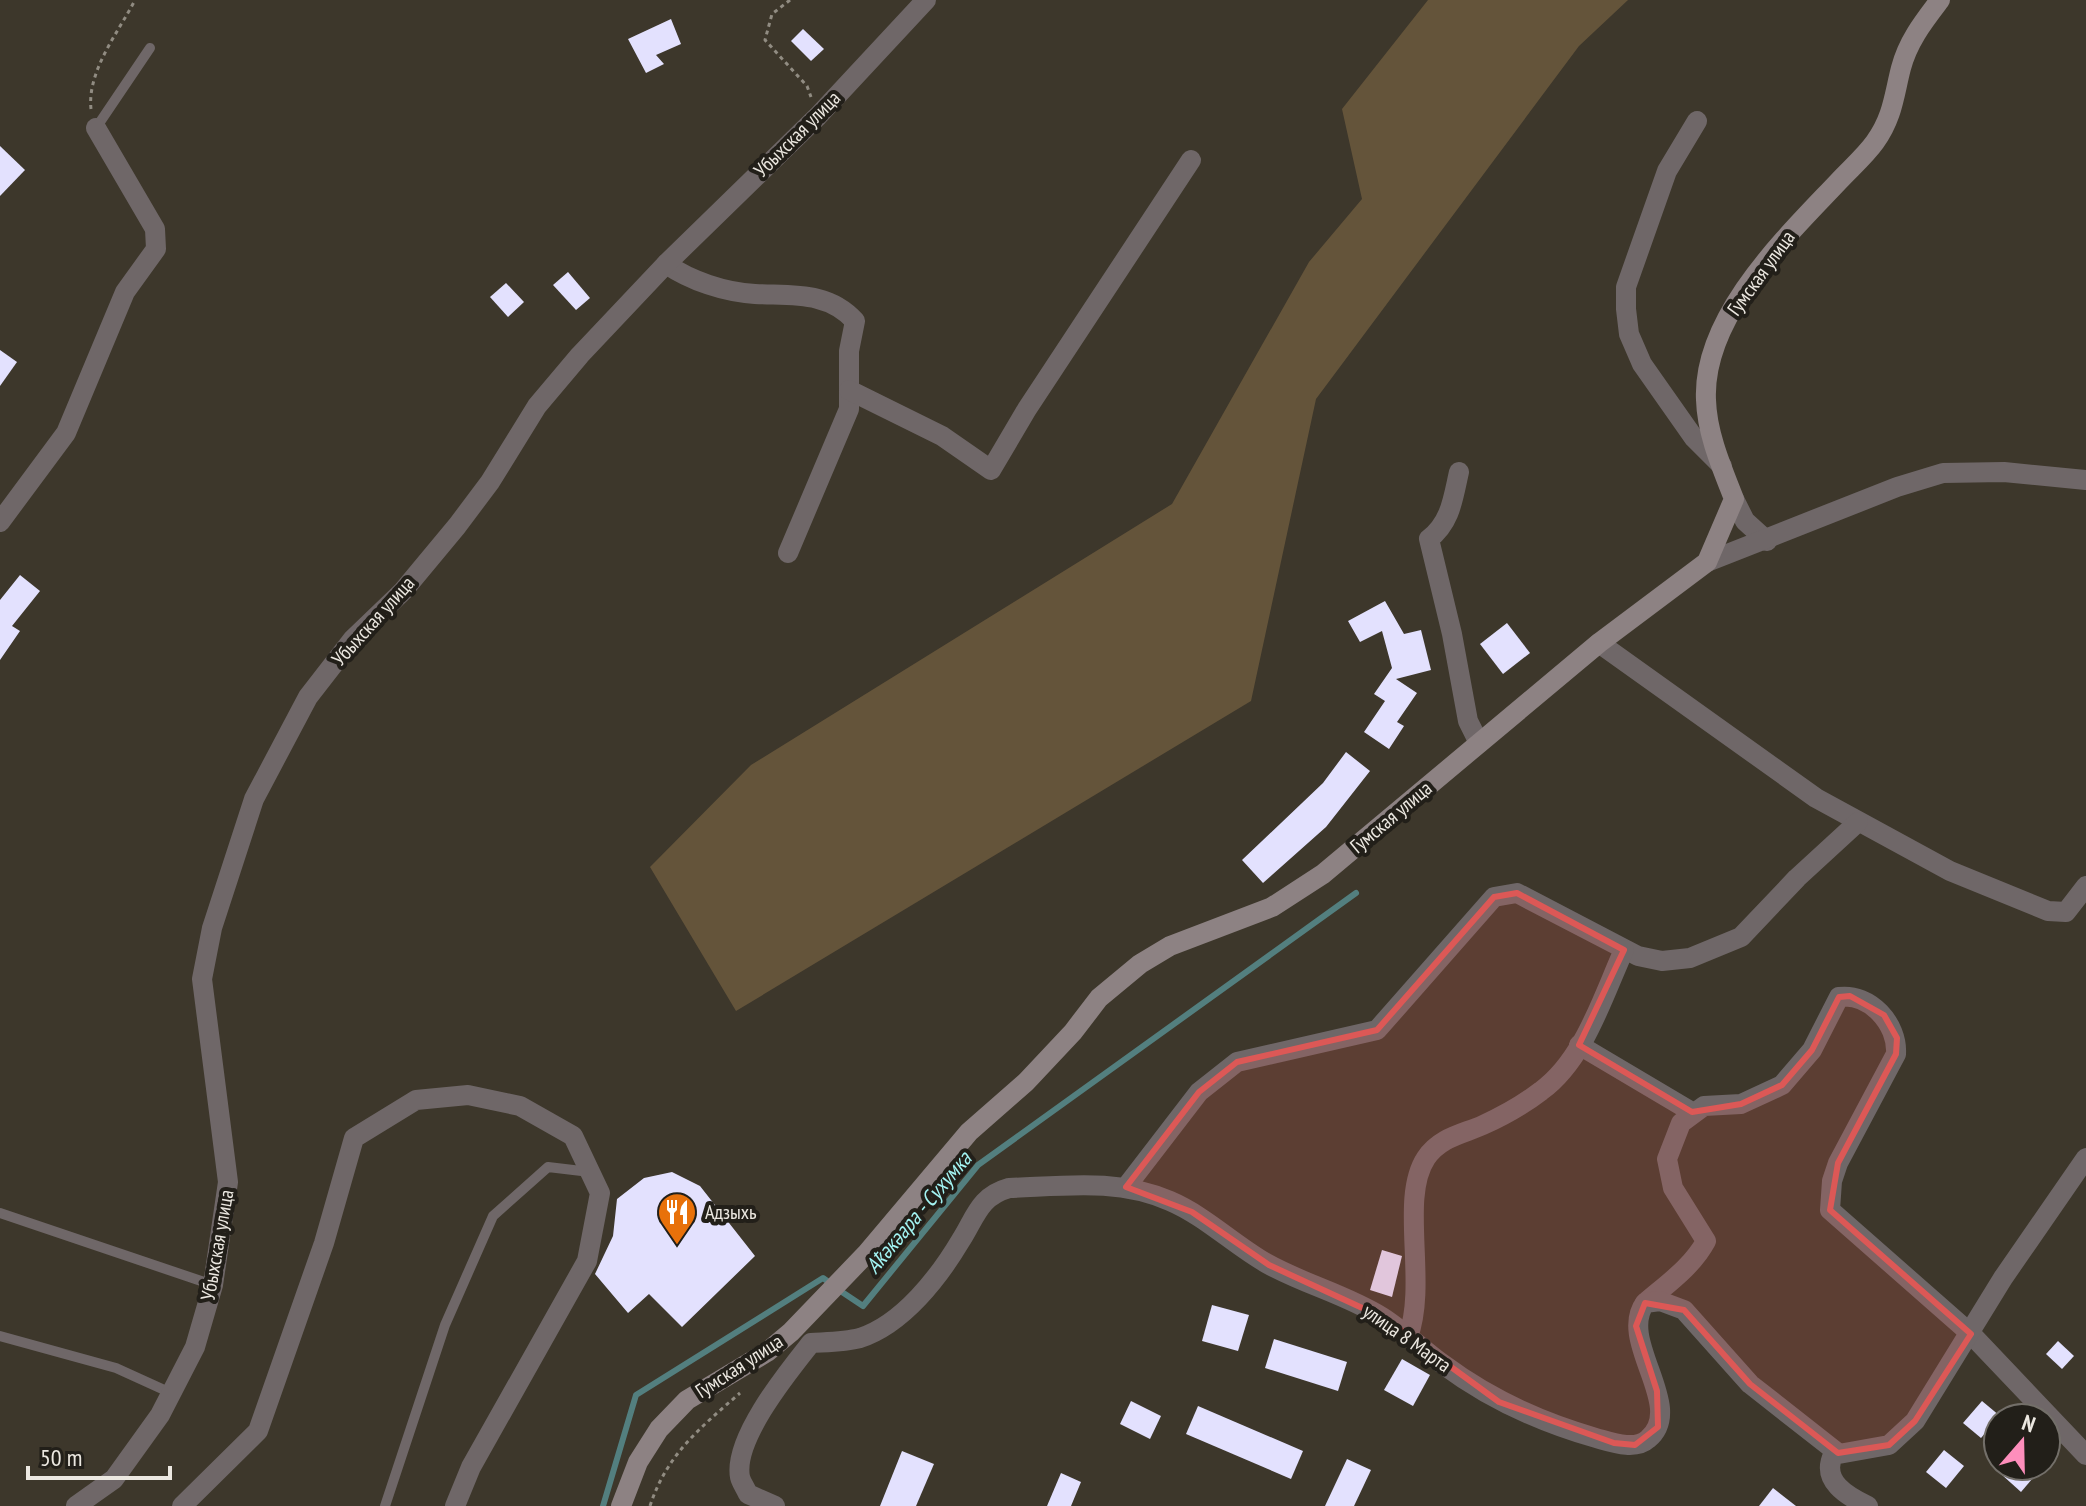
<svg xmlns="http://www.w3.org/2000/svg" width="2086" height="1506" font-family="'PT Sans Narrow',sans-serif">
  <rect width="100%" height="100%" fill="#3d372b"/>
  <path fill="#64543a" d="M 1428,0 L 1628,0 L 1579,46 L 1316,399 L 1251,701 L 736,1011 L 650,867 L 751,765 L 1172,504 L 1309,262 L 1362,199 L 1342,109 Z"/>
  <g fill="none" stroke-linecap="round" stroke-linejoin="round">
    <g stroke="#537f7f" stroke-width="6">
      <path d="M 839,1290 L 863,1306 L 978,1165 L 1356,893"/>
      <path d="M 603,1506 L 636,1395 L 823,1278 L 830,1283"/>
    </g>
  </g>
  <g fill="#e3e1fe">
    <path d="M 671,19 L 681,44 L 656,55 L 664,64 L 646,73 L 628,39 Z"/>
    <path d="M 803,29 L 824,49 L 811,61 L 791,41 Z"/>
    <path d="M 0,146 L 25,170 L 0,196 Z"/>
    <path d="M 568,272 L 590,298 L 576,310 L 553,285 Z"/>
    <path d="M 506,283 L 524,302 L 508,317 L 490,297 Z"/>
    <path d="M 0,350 L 17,362 L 0,386 Z"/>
    <path d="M 20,575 L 40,591 L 12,626 L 20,631 L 0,660 L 0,600 Z"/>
    <path d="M 1385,601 L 1404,634 L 1421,630 L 1431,670 L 1396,679 L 1417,693 L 1397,722 L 1404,726 L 1389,749 L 1364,732 L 1385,701 L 1374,694 L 1392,668 L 1382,631 L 1360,642 L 1348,621 Z"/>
    <path d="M 1507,623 L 1530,653 L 1503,674 L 1480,644 Z"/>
    <path d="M 1346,752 L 1370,771 L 1326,827 L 1263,883 L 1242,860 L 1323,783 Z"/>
    <path d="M 672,1172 L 700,1186 L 755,1256 L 682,1327 L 649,1294 L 628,1313 L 595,1274 L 613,1236 L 617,1199 L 644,1178 Z"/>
    <path d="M 1382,1250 L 1402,1256 L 1392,1297 L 1370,1290 Z"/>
    <path d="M 1212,1305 L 1249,1315 L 1238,1351 L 1202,1341 Z"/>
    <path d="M 1274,1339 L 1347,1362 L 1338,1391 L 1265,1368 Z"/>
    <path d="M 2058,1341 L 2074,1356 L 2062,1369 L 2046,1354 Z"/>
    <path d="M 1402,1359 L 1430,1375 L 1413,1406 L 1384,1390 Z"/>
    <path d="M 1131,1401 L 1161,1416 L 1150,1439 L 1120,1424 Z"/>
    <path d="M 1982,1401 L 2000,1416 L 1981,1438 L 1963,1423 Z"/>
    <path d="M 1198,1406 L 1303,1451 L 1291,1479 L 1186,1434 Z"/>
    <path d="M 1944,1450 L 1964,1466 L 1946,1488 L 1926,1472 Z"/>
    <path d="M 902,1451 L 934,1464 L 916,1506 L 880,1506 Z"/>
    <path d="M 1347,1459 L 1371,1470 L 1354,1506 L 1325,1506 Z"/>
    <path d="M 2008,1466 L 2043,1466 L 2021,1492 L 2001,1474 Z"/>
    <path d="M 1061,1473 L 1081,1482 L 1071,1506 L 1047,1506 Z"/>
    <path d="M 1773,1488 L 1796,1506 L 1759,1506 Z"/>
  </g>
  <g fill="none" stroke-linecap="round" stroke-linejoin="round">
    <g stroke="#918c82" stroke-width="3" stroke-dasharray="4 4" stroke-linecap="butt">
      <path d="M 790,0 L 772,14 L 765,40 L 807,86 L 811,97"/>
      <path d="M 91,109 C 87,71 118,33 135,0"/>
      <path d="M 650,1506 C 667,1454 700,1428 740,1393"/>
    </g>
    <g stroke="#6f6768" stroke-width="10">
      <path d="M 96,128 L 150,48"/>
      <path d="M 0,1213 L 213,1285"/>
      <path d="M 0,1336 L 116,1368 L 171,1393"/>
      <path d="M 385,1506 L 445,1325 L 493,1216 L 548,1167 L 590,1172"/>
    </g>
    <g stroke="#6f6768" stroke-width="20">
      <path d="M 1697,121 L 1667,171 L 1626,287 L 1626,309 L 1629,334 L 1642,364 L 1694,438 L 1722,466"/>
      <path d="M 666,264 C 691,281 724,292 755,294 C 792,296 828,291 855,321 L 849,351 L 849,409 L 788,553"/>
      <path d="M 849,390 L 942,436 L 991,470 L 1027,409 L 1191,160"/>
      <path d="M 1459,472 C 1453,498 1451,522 1429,539 L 1452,634 L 1468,721 L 1479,743"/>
      <path d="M 1734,499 L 1745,521 L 1767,541"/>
      <path d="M 0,522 L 66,433 L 125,292 L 156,249 L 155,229 L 96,128"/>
      <path d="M 1707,562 L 1897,487 L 1943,473 L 2004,472 L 2086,480"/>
      <path d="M 1599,643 L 1816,798 L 1950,871 L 2048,911 L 2066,912 L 2086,886"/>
      <path d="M 1579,1045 L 1692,1112"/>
      <path d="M 1126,1187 L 1199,1092 L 1237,1062 L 1377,1030 L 1494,897 L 1517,893 L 1638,956 L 1662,961 L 1690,958 L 1741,937 L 1797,878 L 1858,822"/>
      <path d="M 1645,1303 C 1667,1284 1692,1267 1706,1241 L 1673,1188 L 1667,1159 L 1681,1123 L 1704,1106 L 1741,1104 L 1782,1085 L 1812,1050 L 1839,997 C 1870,993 1898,1024 1896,1054 L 1838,1163 L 1832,1181 L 1830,1210 L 1971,1334 L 2086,1455"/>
      <path d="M 1408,1337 C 1428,1282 1399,1199 1426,1158 C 1440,1137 1463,1134 1483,1125 C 1503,1116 1524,1104 1541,1091 C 1584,1060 1603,996 1624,950"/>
      <path d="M 76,1506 L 114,1479 L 160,1415 L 195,1347 L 213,1285 L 228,1182 L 202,979 L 212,928 L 254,799 L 308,697 L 353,639 L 403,591 L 457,526 L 490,482 L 537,406 L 580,355 L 666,264 L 818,116 L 926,0"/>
      <path d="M 182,1506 L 258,1431 L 324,1243 L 354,1138 L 416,1100 L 468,1095 L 520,1106 L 573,1136 L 600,1193 L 587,1261 L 471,1467 L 455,1506"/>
      <path d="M 775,1506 L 748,1494 C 746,1489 741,1482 740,1477 C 733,1439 788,1372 811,1343 C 827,1342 845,1342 860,1338 C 903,1324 939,1277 961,1240 C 976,1216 980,1196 1009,1188 C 1064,1186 1118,1178 1170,1201 C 1205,1216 1233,1244 1266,1263 C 1303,1284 1345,1294 1382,1317 C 1404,1331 1423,1350 1444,1365 C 1491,1400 1540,1422 1596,1438 C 1611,1442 1635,1451 1648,1439 C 1687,1407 1617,1341 1645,1303 L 1660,1301 L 1684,1310 L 1750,1384 L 1838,1453"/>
      <path d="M 1868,1506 C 1847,1496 1821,1481 1833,1455 L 1889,1445 L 1915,1421 L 2003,1278 L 2086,1158"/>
    </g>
    <path stroke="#8d8283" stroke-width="20" d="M 621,1506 L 638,1462 L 659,1429 L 687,1400 L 767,1352 L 791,1332 L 867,1253 L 969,1132 L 1026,1082 L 1073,1032 L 1099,998 L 1140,964 L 1170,946 L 1272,907 L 1323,874 L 1599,643 L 1707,562 L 1734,499 C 1722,468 1707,434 1706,400 C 1702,317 1786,237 1838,182 C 1850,169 1865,156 1875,142 C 1893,117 1894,95 1901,68 C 1908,41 1924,21 1940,0"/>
  </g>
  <path fill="#dc5856" fill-opacity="0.2" stroke="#dc5856" stroke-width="6" stroke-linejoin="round" d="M 1517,893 L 1624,950 L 1579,1045 L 1692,1112 L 1741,1104 L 1782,1085 L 1812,1050 L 1839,997 L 1850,996 L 1884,1015 L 1897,1038 L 1896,1054 L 1838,1163 L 1830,1210 L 1971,1334 L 1915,1421 L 1889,1445 L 1838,1453 L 1750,1384 L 1684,1310 L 1645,1303 L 1636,1326 L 1657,1391 L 1658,1427 L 1635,1445 L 1614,1443 L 1499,1402 L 1384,1318 L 1269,1265 L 1192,1212 L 1126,1187 L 1199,1092 L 1237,1062 L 1377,1030 L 1494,897 Z"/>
  <defs>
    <g id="restaurant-pin" transform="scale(2)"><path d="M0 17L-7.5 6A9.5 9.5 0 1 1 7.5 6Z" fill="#e8710a" stroke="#221f19"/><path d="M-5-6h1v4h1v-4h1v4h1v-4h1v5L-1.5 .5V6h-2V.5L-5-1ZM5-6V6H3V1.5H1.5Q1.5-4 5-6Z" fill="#fff"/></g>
  </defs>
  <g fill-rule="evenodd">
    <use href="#restaurant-pin" x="677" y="1212"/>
  </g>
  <g text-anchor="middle" stroke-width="8" stroke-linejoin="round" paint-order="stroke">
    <g font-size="20" fill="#ece8e1" stroke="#221f19">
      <text transform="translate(797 134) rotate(-45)" y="7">Убыхская улица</text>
      <text transform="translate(1761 273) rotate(-54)" y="7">Гумская улица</text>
      <text transform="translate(373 621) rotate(-48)" y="7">Убыхская улица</text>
      <text transform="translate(1391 817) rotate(-40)" y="7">Гумская улица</text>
      <text transform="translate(217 1245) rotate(-80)" y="7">Убыхская улица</text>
      <text transform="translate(1407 1338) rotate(35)" y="7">улица 8 Марта</text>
      <text transform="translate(739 1366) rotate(-33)" y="7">Гумская улица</text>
    </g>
    <g font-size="20" fill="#ece8e1" stroke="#221f19" text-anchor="start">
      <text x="705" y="1219">Адзыхь</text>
    </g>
    <g font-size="22" font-style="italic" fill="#a3f4f3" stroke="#221f19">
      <text transform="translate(918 1212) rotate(-50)" y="8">Аҟәкәара - Сухумка</text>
    </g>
  </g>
  <g transform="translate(2022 1442) rotate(20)"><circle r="38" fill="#221f19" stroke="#736f69" stroke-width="2"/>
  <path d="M0-6L14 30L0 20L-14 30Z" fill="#fe8ebc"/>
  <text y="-12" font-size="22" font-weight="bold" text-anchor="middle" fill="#ece8e1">N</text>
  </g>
  <path d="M28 1466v12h142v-12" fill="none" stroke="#ece8e1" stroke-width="4"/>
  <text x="40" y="1466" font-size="24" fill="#ece8e1" stroke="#221f19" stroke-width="6" paint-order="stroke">50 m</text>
</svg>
